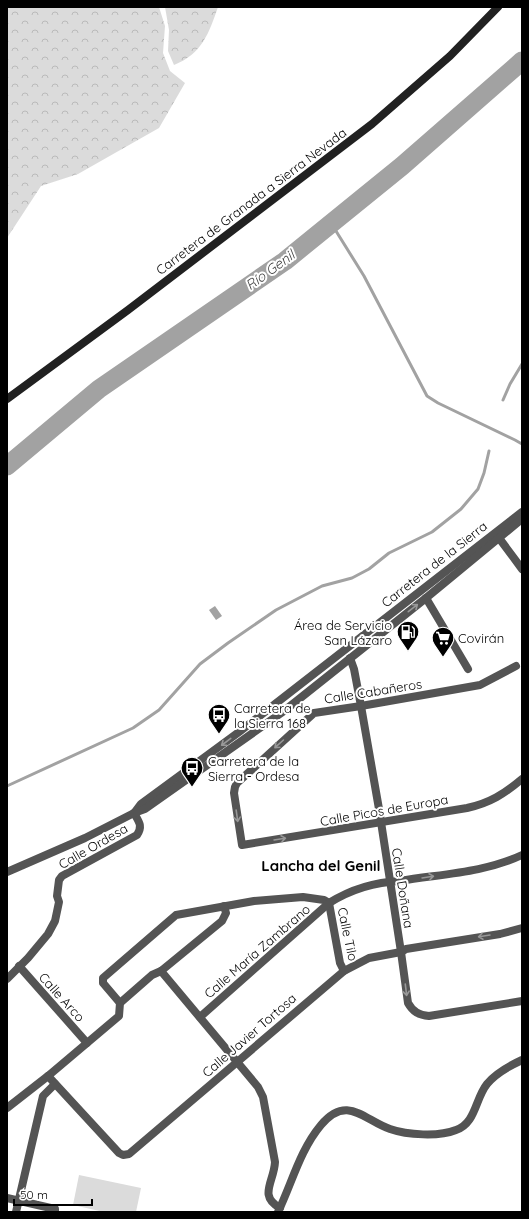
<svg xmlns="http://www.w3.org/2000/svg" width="529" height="1219" font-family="Quicksand,sans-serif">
  <defs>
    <pattern id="forest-crowns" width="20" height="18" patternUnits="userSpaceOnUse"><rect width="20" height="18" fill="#dbdbdb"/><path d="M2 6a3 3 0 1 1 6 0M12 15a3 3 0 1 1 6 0" fill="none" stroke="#bababa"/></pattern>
  </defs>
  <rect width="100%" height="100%" fill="#fff"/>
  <g fill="url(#forest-crowns)">
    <path d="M 7,7 L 159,7 L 165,26 L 163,53 L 170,71 L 185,83 L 159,128 L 78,174 L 41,186 L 7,238 Z"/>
    <path d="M 165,7 L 218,7 C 209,33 202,54 174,65 L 168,51 L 169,30 Z"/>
  </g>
  <path fill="#dbdbdb" d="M 79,1175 L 141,1188 L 136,1212 L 104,1212 L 73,1205 Z"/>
  <path fill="#a2a2a2" d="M 215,606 L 222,616 L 216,620 L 209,610 Z"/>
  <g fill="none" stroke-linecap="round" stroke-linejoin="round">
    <g stroke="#a2a2a2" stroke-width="3">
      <path d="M 331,223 L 364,276 L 427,396 L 438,403 L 515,440 L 522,444"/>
      <path d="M 503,400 L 510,384 L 522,364"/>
      <path d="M 7,786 L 133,728 L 159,710 L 200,664 L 228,643 L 276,610 L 322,586 L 352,578 L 369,569 L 389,553 L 432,532 L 461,509 L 478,489 L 484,473 L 489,451"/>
    </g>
    <path stroke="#a2a2a2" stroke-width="19" d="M 7,466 L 99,389 L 285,261 L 402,166 L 522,61"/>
    <g stroke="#545454" stroke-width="8">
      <path d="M 499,538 L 522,569"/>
      <path d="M 426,598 L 468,669"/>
      <path d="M 350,658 L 354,669 L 361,706 L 379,809 L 401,952 L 408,1003 C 413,1012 419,1015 429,1016 L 522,1001"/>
      <path d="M 516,666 L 480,685 L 361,706 L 314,713 L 237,783 L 235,787 L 234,793 L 242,845 L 467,808 C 490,803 504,794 522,779"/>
      <path d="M 329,903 L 340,963 L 344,971"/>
      <path d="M 19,966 L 87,1043"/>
      <path d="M 161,971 L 258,1087 L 263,1097 L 275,1162 C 274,1182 258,1196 280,1208"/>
      <path d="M 7,979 L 28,958 L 48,934 L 55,921 L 59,902 L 57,896 L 59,880 L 62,876 L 137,835 C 143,826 139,822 134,813"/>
      <path d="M 120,1003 L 103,983 L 103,978 L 176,915 L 254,901 L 303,897 L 324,900 L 329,903"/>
      <path d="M 200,1017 L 329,903 C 350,890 375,882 400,881 C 441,874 484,873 522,855"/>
      <path d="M 48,1076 L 119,1153 L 123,1155 L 129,1154 L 344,971 L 369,958 L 401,952 L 406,949 L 500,934 L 522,928"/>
      <path d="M 7,1108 L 48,1076 L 119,1016 L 120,1003 L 152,975 L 161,971 L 222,921 L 226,913 L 224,906"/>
      <path d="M 7,1198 L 55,1209 L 55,1212"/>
      <path d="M 16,1212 L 43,1096 L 55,1084"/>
      <path d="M 278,1212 C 292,1183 300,1150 321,1125 C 347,1094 364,1120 390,1129 C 407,1135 439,1137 456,1130 C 476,1123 475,1099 487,1084 C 496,1073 509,1066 522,1060"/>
    </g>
    <g stroke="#545454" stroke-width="8">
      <path d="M 135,812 L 141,804 L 239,732 L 522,512"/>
      <path d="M 7,872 L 85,838 L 134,813 L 145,809 L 284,711 L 426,598 L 522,519"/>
    </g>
    <path stroke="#212121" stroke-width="8" d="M 7,399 L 128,310 L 372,124 L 450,56 L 498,7"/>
  </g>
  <defs><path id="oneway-shaft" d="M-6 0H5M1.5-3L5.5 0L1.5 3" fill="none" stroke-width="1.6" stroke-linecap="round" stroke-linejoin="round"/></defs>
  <g stroke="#989898">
    <use href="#oneway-shaft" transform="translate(413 608) rotate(-38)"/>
    <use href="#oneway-shaft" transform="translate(226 742) rotate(143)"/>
    <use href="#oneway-shaft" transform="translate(279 744) rotate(138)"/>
    <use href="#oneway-shaft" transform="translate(237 816) rotate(82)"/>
    <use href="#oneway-shaft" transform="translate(280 839) rotate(-9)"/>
    <use href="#oneway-shaft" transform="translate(428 877) rotate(-9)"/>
    <use href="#oneway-shaft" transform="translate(484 936) rotate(171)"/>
    <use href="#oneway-shaft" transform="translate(406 990) rotate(83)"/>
  </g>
  <defs>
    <g id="fuel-pin" transform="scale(1.15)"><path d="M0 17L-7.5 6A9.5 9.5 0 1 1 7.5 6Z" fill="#000" stroke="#fff"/><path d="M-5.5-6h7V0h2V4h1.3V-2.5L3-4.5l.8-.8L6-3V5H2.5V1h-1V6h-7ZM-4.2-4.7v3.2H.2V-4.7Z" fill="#fff"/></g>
    <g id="supermarket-pin" transform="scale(1.15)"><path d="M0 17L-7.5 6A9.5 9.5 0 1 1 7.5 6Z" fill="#000" stroke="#fff"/><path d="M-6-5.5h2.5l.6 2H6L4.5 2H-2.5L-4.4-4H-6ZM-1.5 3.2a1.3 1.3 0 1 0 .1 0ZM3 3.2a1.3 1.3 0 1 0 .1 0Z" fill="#fff"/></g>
    <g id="bus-pin" transform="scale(1.15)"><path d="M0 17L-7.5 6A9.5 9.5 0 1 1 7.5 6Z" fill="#000" stroke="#fff"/><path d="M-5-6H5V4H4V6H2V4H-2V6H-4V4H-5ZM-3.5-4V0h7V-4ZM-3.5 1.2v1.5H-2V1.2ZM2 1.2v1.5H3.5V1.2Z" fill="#fff"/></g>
  </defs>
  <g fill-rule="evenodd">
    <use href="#fuel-pin" x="408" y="632"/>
    <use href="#supermarket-pin" x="443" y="638"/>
    <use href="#bus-pin" x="219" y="715"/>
    <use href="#bus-pin" x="192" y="768"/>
  </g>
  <g text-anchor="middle" stroke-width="4" stroke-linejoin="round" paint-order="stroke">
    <g font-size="13" fill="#000" stroke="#fff">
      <text transform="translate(251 201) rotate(-37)" y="5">Carretera de Granada a Sierra Nevada</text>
      <text transform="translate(434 564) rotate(-38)" y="5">Carretera de la Sierra</text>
      <text transform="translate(373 691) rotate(-9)" y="5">Calle Cabañeros</text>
      <text transform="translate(384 810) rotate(-10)" y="5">Calle Picos de Europa</text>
      <text transform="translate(93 846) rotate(-30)" y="5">Calle Ordesa</text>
      <text transform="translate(403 888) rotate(81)" y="5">Calle Doñana</text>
      <text transform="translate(348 934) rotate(78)" y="5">Calle Tilo</text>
      <text transform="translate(257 951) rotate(-41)" y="5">Calle María Zambrano</text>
      <text transform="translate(62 997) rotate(48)" y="5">Calle Arco</text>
      <text transform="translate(249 1035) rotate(-41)" y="5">Calle Javier Tortosa</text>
    </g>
    <g font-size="13" fill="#000" stroke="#fff" text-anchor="start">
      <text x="392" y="630" text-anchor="end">Área de Servicio<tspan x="392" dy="15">San Lázaro</tspan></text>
      <text x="458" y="643">Covirán</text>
      <text x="234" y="713">Carretera de<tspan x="234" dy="15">la Sierra 168</tspan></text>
      <text x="208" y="766">Carretera de la<tspan x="208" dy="15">Sierra - Ordesa</tspan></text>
    </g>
    <g font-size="14" font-style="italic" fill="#434343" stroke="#fff">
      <text transform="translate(270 270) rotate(-36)" y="5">Río Genil</text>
    </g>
    <g font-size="15" font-weight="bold" fill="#000" stroke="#fff">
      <text x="321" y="871">Lancha del Genil</text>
    </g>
  </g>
  <rect width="529" height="1219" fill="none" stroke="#000000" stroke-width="16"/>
  <path d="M14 1199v6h78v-6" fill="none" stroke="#000000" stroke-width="2"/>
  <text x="20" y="1199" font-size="12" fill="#000000" stroke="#ffffff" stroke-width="3" paint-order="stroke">50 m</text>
</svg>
